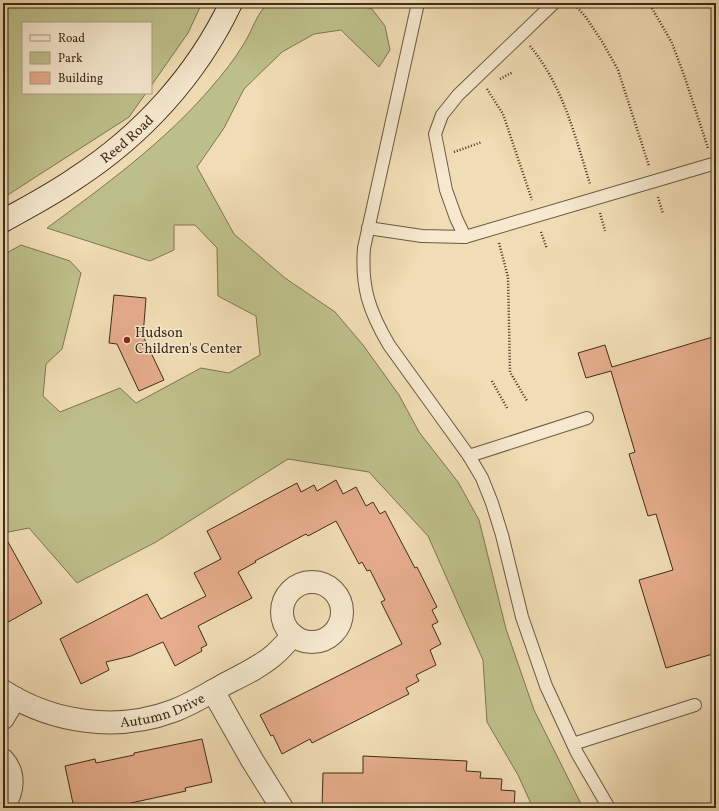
<svg xmlns="http://www.w3.org/2000/svg" width="719" height="811" font-family="Vollkorn,serif">
  <rect width="100%" height="100%" fill="#f1ddb5"/>
  <filter id="stains"><feTurbulence type="fractalNoise" baseFrequency=".005" numOctaves="4"/><feColorMatrix values="0 0 0 0 .2 0 0 0 0 .09 0 0 0 0 .02 0 0 0 .5 -.17"/></filter>
  <radialGradient id="worn" r=".72"><stop offset=".6" stop-color="#630" stop-opacity="0"/><stop offset="1" stop-color="#630" stop-opacity=".3"/></radialGradient>
  <g fill="#bec08b" stroke="#7e7652">
    <path d="M 3,3 L 202,3 L 188,33 L 151,86 L 151,23 L 23,23 L 23,93 L 146,93 L 129,117 L 3,198 Z"/>
    <path d="M 269,3 L 355,3 L 372,9 L 385,26 L 390,50 L 379,67 L 341,30 L 314,34 L 282,52 L 244,89 L 224,128 L 197,167 L 234,234 L 285,278 L 335,312 L 363,345 L 399,395 L 419,432 L 458,482 L 479,520 L 506,629 L 534,710 L 583,808 L 533,808 L 518,775 L 487,722 L 483,660 L 428,536 L 369,472 L 288,459 L 156,542 L 77,583 L 29,528 L 3,533 L 3,255 L 21,245 L 70,261 L 81,273 L 62,349 L 46,364 L 43,396 L 60,412 L 120,388 L 136,403 L 201,368 L 229,373 L 260,355 L 256,316 L 218,296 L 217,248 L 195,225 L 174,225 L 174,250 L 150,261 L 47,228 C 104,186 162,144 209,90 C 222,75 235,59 245,42 C 253,29 257,12 269,3 Z"/>
  </g>
  <g fill="#e6ad8c" stroke="#3f2c19">
    <path d="M 114,295 L 146,298 L 143,336 L 164,380 L 139,391 L 117,344 L 109,343 Z"/>
    <path d="M 716,336 L 716,653 L 666,668 L 639,580 L 673,570 L 656,514 L 648,516 L 629,454 L 635,452 L 611,371 L 586,378 L 578,353 L 605,345 L 612,367 Z"/>
    <path d="M 336,480 L 343,494 L 356,487 L 366,506 L 373,502 L 380,514 L 385,511 L 415,568 L 417,567 L 437,607 L 432,610 L 438,622 L 432,625 L 441,644 L 430,650 L 436,665 L 416,675 L 419,681 L 406,688 L 409,694 L 312,743 L 310,739 L 282,754 L 273,735 L 271,736 L 260,715 L 402,644 L 381,602 L 385,600 L 370,570 L 367,571 L 362,562 L 359,564 L 336,521 L 308,536 L 306,534 L 255,561 L 256,562 L 238,572 L 252,598 L 198,626 L 207,645 L 201,648 L 202,651 L 175,666 L 163,642 L 131,656 L 106,662 L 109,670 L 81,684 L 60,639 L 147,594 L 161,619 L 206,596 L 194,573 L 221,559 L 207,531 L 297,483 L 301,492 L 314,485 L 317,491 Z"/>
    <path d="M 3,533 L 42,603 L 3,625 Z"/>
    <path d="M 202,739 L 212,782 L 185,788 L 186,791 L 108,808 L 74,808 L 65,766 L 95,759 L 96,763 L 134,755 L 134,753 Z"/>
    <path d="M 363,756 L 467,761 L 466,771 L 481,772 L 480,778 L 502,779 L 501,790 L 515,791 L 514,808 L 322,808 L 323,773 L 363,773 Z"/>
  </g>
  <g fill="none" stroke-linecap="round" stroke-linejoin="round">
    <g stroke="#6c5840" stroke-width="14">
      <g id="lane">
        <path d="M 418,3 L 364,248 C 361,287 369,311 389,345 L 469,456 L 482,478 L 492,503 L 502,535 L 522,617 L 546,686 L 577,753 L 609,808"/>
        <path d="M 368,228 L 422,236 L 465,237 L 716,163"/>
        <path d="M 465,237 L 456,218 L 446,190 L 435,134 L 442,115 L 458,95 L 554,3"/>
        <path d="M 469,456 L 587,418"/>
        <path d="M 573,744 L 695,705"/>
      </g>
    </g>
    <g stroke="#6c5840" stroke-width="24">
      <g id="street">
        <circle cx="312" cy="612" r="30"/>
        <path id="s1" d="M 3,691 C 53,723 117,732 173,711 C 192,704 209,693 227,683 C 243,675 260,667 274,655 C 281,649 287,642 293,635"/>
        <path d="M 213,691 L 252,760 L 282,808"/>
        <path d="M 3,718 L 15,698"/>
        <path d="M 3,760 C 15,773 14,792 3,805"/>
      </g>
    </g>
    <g stroke="#3f2c19" stroke-width="24">
      <g id="secondary">
        <path id="s2" d="M 3,221 C 28,207 53,194 76,178 C 142,135 197,75 231,3"/>
      </g>
    </g>
    <g stroke="#3f2c19" stroke-width="2.5" stroke-dasharray="1 2" stroke-linecap="butt">
      <path d="M 573,3 L 585,16 L 603,43 L 618,70 L 649,166"/>
      <path d="M 649,3 L 672,43 L 685,78 L 708,148"/>
      <path d="M 530,46 C 563,86 575,136 590,184"/>
      <path d="M 500,79 L 513,72"/>
      <path d="M 487,89 L 503,114 L 532,200"/>
      <path d="M 454,152 L 482,142"/>
      <path d="M 658,197 L 663,214"/>
      <path d="M 600,213 L 605,231"/>
      <path d="M 541,232 L 547,249"/>
      <path d="M 499,243 L 508,277 L 510,372 L 527,401"/>
      <path d="M 492,381 L 507,408"/>
    </g>
    <use href="#lane" stroke="#f6e9cf" stroke-width="12"/>
    <use href="#street" stroke="#f6e9cf" stroke-width="22"/>
    <use href="#secondary" stroke="#f6e9cf" stroke-width="22"/>
  </g>
  <circle fill="#8f2418" stroke="#f6e9cf" stroke-width="1.5" cx="127" cy="340" r="4"/>
  <g text-anchor="middle" stroke-width="3" stroke-linejoin="round" paint-order="stroke">
    <g font-size="14" fill="#3f2c19" stroke="#f6e9cf">
      <text dy="5" stroke="none"><textPath href="#s2" startOffset="149">Reed Road</textPath></text>
      <text dy="5" stroke="none"><textPath href="#s1" startOffset="167">Autumn Drive</textPath></text>
    </g>
    <g font-size="14" fill="#3f2c19" stroke="#f6e9cf" text-anchor="start">
      <text x="135" y="337">Hudson<tspan x="135" dy="16">Children's Center</tspan></text>
    </g>
  </g>
  <rect width="719" height="811" fill="none" stroke="#f1ddb5" stroke-width="16"/>
  <rect x="4" y="4" width="711" height="803" fill="none" stroke="#3f2c19" stroke-width="2"/>
  <rect x="8" y="8" width="703" height="795" fill="none" stroke="#3f2c19"/>
  <rect x="22" y="22" width="130" height="72" fill="#f6e9cf" stroke="#ad9d86"/>
  <rect x="30" y="35" width="20" height="6" fill="#f6e9cf" stroke="#ad9d86"/>
  <text x="58" y="42" font-size="12" fill="#3f2c19">Road</text>
  <rect x="30" y="52" width="20" height="12" fill="#bec08b" stroke="#ad9d86"/>
  <text x="58" y="62" font-size="12" fill="#3f2c19">Park</text>
  <rect x="30" y="72" width="20" height="12" fill="#e6ad8c" stroke="#ad9d86"/>
  <text x="58" y="82" font-size="12" fill="#3f2c19">Building</text>
  <rect width="100%" height="100%" filter="url(#stains)"/>
  <rect width="100%" height="100%" fill="url(#worn)"/>
</svg>
